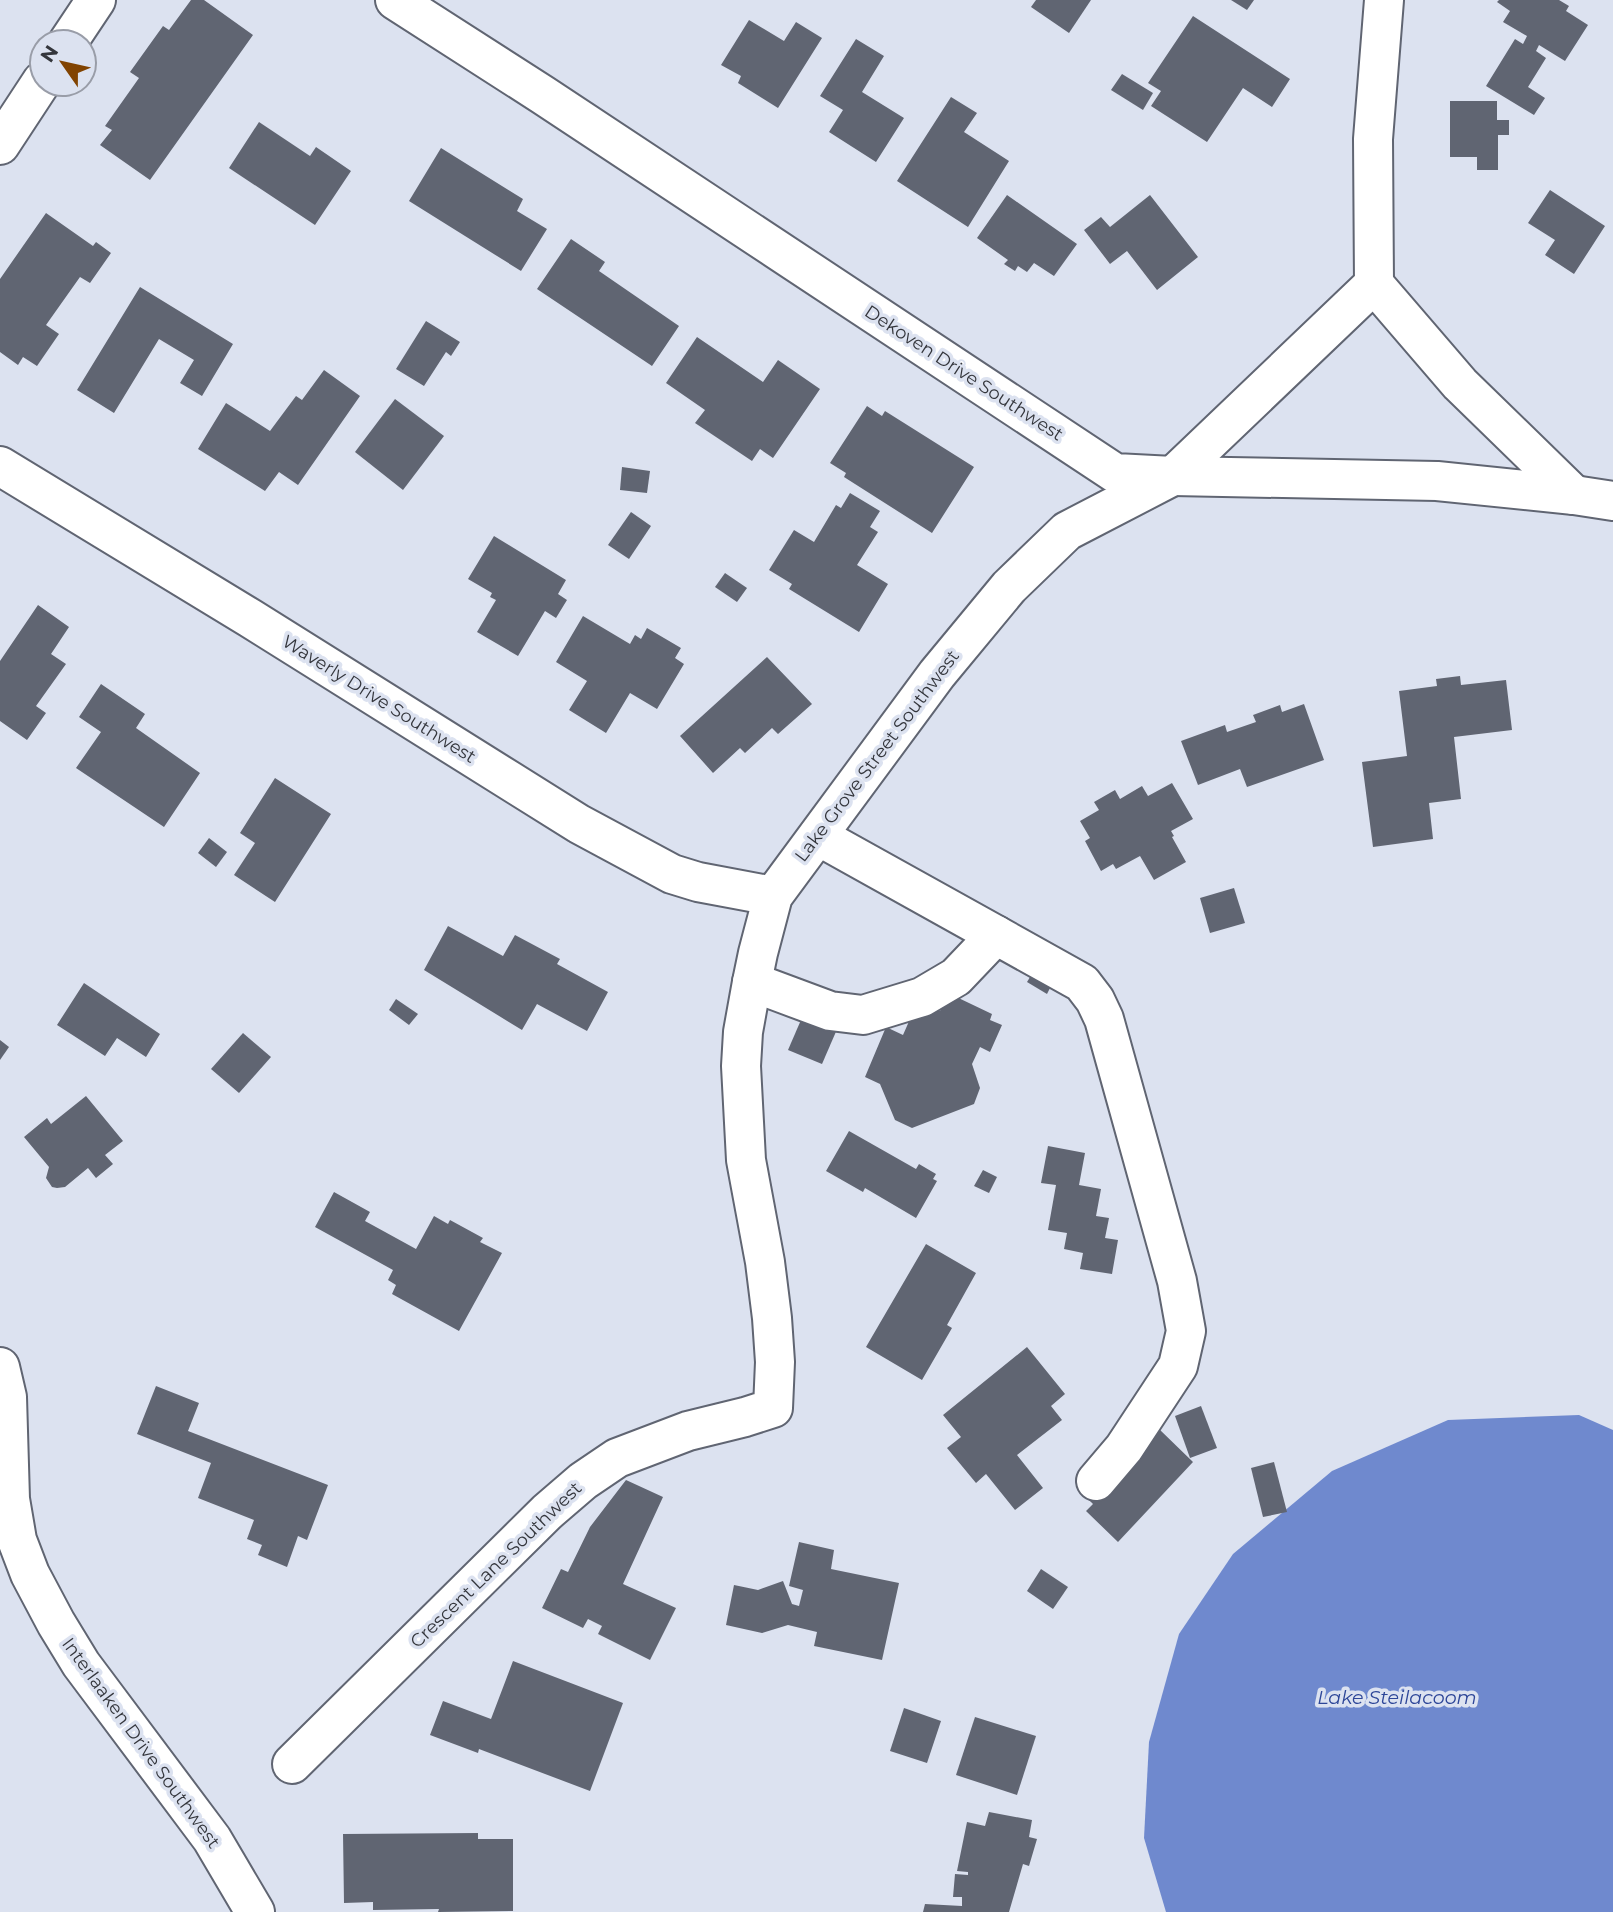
<svg xmlns="http://www.w3.org/2000/svg" width="1613" height="1912" font-family="Montserrat,sans-serif">
  <rect width="100%" height="100%" fill="#dce2f0"/>
  <path fill="#6f89ce" d="M 1579,1415 L 1613,1430 L 1613,1912 L 1166,1912 L 1144,1838 L 1149,1742 L 1179,1634 L 1233,1554 L 1332,1471 L 1448,1420 Z"/>
  <g fill="#606572">
    <path d="M 191,0 L 204,0 L 253,35 L 150,180 L 100,145 L 112,130 L 105,126 L 139,78 L 130,72 L 163,26 L 169,30 Z"/>
    <path d="M 1036,0 L 1091,0 L 1069,33 L 1031,7 Z"/>
    <path d="M 1231,0 L 1254,0 L 1247,10 Z"/>
    <path d="M 1499,0 L 1559,0 L 1569,6 L 1566,11 L 1588,25 L 1565,61 L 1539,45 L 1536,51 L 1546,58 L 1528,87 L 1545,98 L 1534,115 L 1486,86 L 1515,39 L 1523,44 L 1527,36 L 1503,22 L 1510,11 L 1497,2 Z"/>
    <path d="M 1193,16 L 1290,79 L 1272,107 L 1243,88 L 1207,142 L 1151,106 L 1161,91 L 1148,83 Z"/>
    <path d="M 749,20 L 784,41 L 796,22 L 822,38 L 778,108 L 738,83 L 741,76 L 721,65 Z"/>
    <path d="M 856,39 L 884,56 L 862,92 L 904,118 L 876,162 L 829,132 L 843,110 L 820,96 Z"/>
    <path d="M 1122,74 L 1153,93 L 1143,110 L 1111,90 Z"/>
    <path d="M 951,97 L 977,113 L 964,132 L 1009,161 L 968,227 L 897,181 Z"/>
    <path d="M 1450,101 L 1497,101 L 1497,120 L 1509,120 L 1509,135 L 1498,135 L 1498,170 L 1477,170 L 1477,157 L 1450,157 Z"/>
    <path d="M 259,122 L 310,156 L 316,147 L 351,171 L 315,225 L 229,168 Z"/>
    <path d="M 441,148 L 523,199 L 517,211 L 547,229 L 521,271 L 409,201 Z"/>
    <path d="M 1550,190 L 1605,226 L 1574,274 L 1545,255 L 1555,240 L 1528,223 Z"/>
    <path d="M 1007,195 L 1077,244 L 1054,276 L 1034,263 L 1027,272 L 1018,266 L 1015,271 L 1004,264 L 1008,260 L 977,238 Z"/>
    <path d="M 1150,195 L 1198,257 L 1157,290 L 1127,251 L 1110,264 L 1084,230 L 1101,217 L 1110,227 Z"/>
    <path d="M 46,213 L 93,246 L 96,242 L 111,253 L 90,283 L 80,277 L 46,325 L 59,334 L 37,366 L 23,357 L 18,365 L 0,352 L 0,279 Z"/>
    <path d="M 571,239 L 605,262 L 599,271 L 679,326 L 652,366 L 537,289 Z"/>
    <path d="M 140,287 L 233,344 L 202,396 L 180,383 L 194,360 L 159,339 L 114,413 L 77,390 Z"/>
    <path d="M 426,321 L 460,342 L 451,356 L 446,352 L 424,386 L 396,369 Z"/>
    <path d="M 697,337 L 763,382 L 778,360 L 820,389 L 773,458 L 760,449 L 752,461 L 695,423 L 705,410 L 666,383 Z"/>
    <path d="M 324,370 L 360,396 L 298,485 L 279,472 L 265,491 L 198,449 L 226,403 L 270,431 L 296,396 L 302,400 Z"/>
    <path d="M 395,399 L 444,436 L 403,490 L 355,452 Z"/>
    <path d="M 867,406 L 882,416 L 885,411 L 974,467 L 932,533 L 844,477 L 846,473 L 830,463 Z"/>
    <path d="M 622,467 L 650,471 L 647,493 L 620,490 Z"/>
    <path d="M 850,493 L 880,511 L 870,527 L 878,532 L 857,565 L 888,584 L 859,632 L 789,589 L 792,584 L 769,570 L 794,530 L 814,542 L 836,505 L 841,508 Z"/>
    <path d="M 631,512 L 651,526 L 629,559 L 608,545 Z"/>
    <path d="M 494,536 L 566,580 L 558,594 L 567,600 L 556,618 L 545,611 L 518,656 L 477,632 L 496,600 L 490,597 L 492,593 L 468,579 Z"/>
    <path d="M 725,573 L 747,588 L 737,602 L 715,587 Z"/>
    <path d="M 38,605 L 69,627 L 51,654 L 66,664 L 36,706 L 46,713 L 27,740 L 0,721 L 0,661 Z"/>
    <path d="M 583,616 L 630,644 L 635,635 L 641,639 L 647,628 L 681,648 L 675,658 L 684,664 L 657,709 L 630,693 L 606,733 L 569,710 L 587,681 L 556,662 Z"/>
    <path d="M 767,657 L 812,704 L 778,734 L 772,728 L 745,753 L 740,748 L 713,773 L 680,736 Z"/>
    <path d="M 1460,676 L 1461,685 L 1506,680 L 1512,730 L 1454,737 L 1461,799 L 1429,803 L 1433,839 L 1373,847 L 1362,762 L 1407,756 L 1399,691 L 1437,686 L 1436,679 Z"/>
    <path d="M 101,684 L 145,714 L 136,728 L 200,773 L 164,827 L 76,768 L 101,732 L 79,717 Z"/>
    <path d="M 1304,704 L 1324,760 L 1247,787 L 1240,769 L 1198,785 L 1181,741 L 1225,725 L 1227,732 L 1256,722 L 1253,715 L 1280,705 L 1282,712 Z"/>
    <path d="M 275,778 L 331,814 L 275,902 L 234,875 L 255,843 L 240,833 Z"/>
    <path d="M 1172,783 L 1193,819 L 1171,831 L 1174,836 L 1172,837 L 1186,862 L 1154,880 L 1140,856 L 1116,869 L 1113,864 L 1101,871 L 1085,841 L 1090,838 L 1080,821 L 1099,810 L 1094,802 L 1115,790 L 1120,799 L 1142,786 L 1148,796 Z"/>
    <path d="M 209,838 L 227,852 L 216,867 L 198,853 Z"/>
    <path d="M 1234,888 L 1245,923 L 1210,933 L 1200,898 Z"/>
    <path d="M 448,926 L 503,956 L 515,935 L 560,959 L 557,964 L 608,992 L 587,1031 L 537,1004 L 522,1030 L 424,970 Z"/>
    <path d="M 1035,969 L 1054,980 L 1047,994 L 1027,982 Z"/>
    <path d="M 84,983 L 160,1034 L 146,1057 L 117,1038 L 105,1056 L 57,1025 Z"/>
    <path d="M 948,993 L 992,1014 L 990,1020 L 1002,1025 L 990,1052 L 980,1047 L 972,1064 L 980,1088 L 974,1104 L 912,1128 L 895,1120 L 880,1084 L 865,1077 L 886,1027 L 903,1035 L 918,1001 L 940,1011 Z"/>
    <path d="M 396,999 L 418,1014 L 409,1025 L 389,1010 Z"/>
    <path d="M 804,1013 L 838,1027 L 822,1064 L 788,1050 Z"/>
    <path d="M 243,1033 L 271,1057 L 239,1093 L 211,1069 Z"/>
    <path d="M 0,1040 L 9,1047 L 0,1060 Z"/>
    <path d="M 86,1096 L 123,1141 L 105,1155 L 113,1164 L 96,1178 L 88,1168 L 65,1187 L 57,1188 L 52,1187 L 46,1178 L 49,1167 L 24,1137 L 47,1118 L 51,1124 Z"/>
    <path d="M 849,1131 L 916,1169 L 919,1164 L 936,1174 L 933,1179 L 937,1181 L 916,1218 L 865,1188 L 863,1192 L 826,1171 Z"/>
    <path d="M 1048,1146 L 1085,1153 L 1079,1185 L 1101,1189 L 1096,1216 L 1109,1218 L 1105,1238 L 1118,1240 L 1112,1274 L 1080,1269 L 1083,1253 L 1064,1249 L 1067,1233 L 1048,1230 L 1056,1185 L 1041,1183 Z"/>
    <path d="M 983,1170 L 997,1177 L 989,1193 L 974,1186 Z"/>
    <path d="M 334,1192 L 370,1212 L 365,1221 L 416,1249 L 434,1216 L 448,1224 L 450,1220 L 483,1238 L 480,1242 L 502,1253 L 459,1331 L 392,1294 L 396,1285 L 388,1280 L 393,1270 L 315,1227 Z"/>
    <path d="M 926,1244 L 976,1273 L 947,1325 L 952,1328 L 922,1380 L 866,1347 Z"/>
    <path d="M 1027,1347 L 1065,1394 L 1051,1406 L 1062,1420 L 1017,1455 L 1043,1488 L 1015,1510 L 986,1474 L 976,1483 L 947,1448 L 961,1437 L 943,1415 Z"/>
    <path d="M 156,1386 L 199,1403 L 188,1431 L 328,1485 L 307,1540 L 298,1536 L 287,1567 L 258,1555 L 262,1545 L 247,1539 L 254,1520 L 198,1498 L 211,1463 L 137,1434 Z"/>
    <path d="M 1201,1406 L 1217,1448 L 1190,1458 L 1175,1416 Z"/>
    <path d="M 1158,1428 L 1193,1462 L 1118,1542 L 1086,1511 L 1093,1504 L 1089,1500 Z"/>
    <path d="M 1274,1462 L 1287,1512 L 1263,1517 L 1251,1468 Z"/>
    <path d="M 626,1480 L 663,1497 L 623,1584 L 676,1608 L 650,1660 L 598,1634 L 602,1626 L 588,1619 L 583,1628 L 542,1608 L 561,1569 L 568,1572 L 590,1527 Z"/>
    <path d="M 799,1542 L 834,1550 L 831,1569 L 899,1583 L 882,1660 L 814,1646 L 817,1632 L 788,1625 L 762,1633 L 726,1625 L 734,1585 L 758,1590 L 783,1581 L 792,1604 L 799,1606 L 803,1590 L 789,1586 Z"/>
    <path d="M 1041,1569 L 1068,1587 L 1053,1609 L 1027,1591 Z"/>
    <path d="M 513,1661 L 623,1703 L 590,1791 L 479,1749 L 478,1753 L 430,1735 L 443,1701 L 491,1719 Z"/>
    <path d="M 904,1708 L 941,1721 L 927,1763 L 890,1751 Z"/>
    <path d="M 975,1717 L 1036,1736 L 1017,1795 L 956,1775 Z"/>
    <path d="M 989,1812 L 1032,1820 L 1029,1837 L 1037,1839 L 1029,1866 L 1023,1864 L 1009,1912 L 923,1912 L 925,1904 L 962,1906 L 962,1897 L 953,1897 L 955,1874 L 968,1875 L 968,1872 L 957,1871 L 967,1822 L 985,1826 Z"/>
    <path d="M 478,1833 L 478,1839 L 513,1839 L 513,1911 L 438,1912 L 439,1909 L 373,1910 L 373,1902 L 344,1903 L 343,1834 Z"/>
  </g>
  <g fill="none" stroke-linecap="round" stroke-linejoin="round">
    <g stroke="#606572" stroke-width="42">
      <g id="minor">
        <path d="M 395,0 L 543,95 L 1115,473 L 1173,476 L 1437,481 L 1574,495 L 1613,501"/>
        <path d="M 68,42 L 96,0"/>
        <path d="M 0,145 L 42,81"/>
        <path d="M 1374,284 L 1460,384 L 1574,495"/>
        <path d="M 0,466 L 250,618 L 579,824 L 672,874 L 698,882 L 773,896"/>
        <path d="M 818,836 L 1082,983 L 1095,1000 L 1104,1019 L 1177,1281 L 1186,1331 L 1178,1366 L 1124,1448 L 1096,1481"/>
        <path d="M 752,982 L 830,1011 L 863,1015 L 922,997 L 956,977 L 996,935"/>
        <path d="M 0,1367 L 7,1397 L 10,1499 L 17,1540 L 30,1574 L 56,1623 L 81,1664 L 212,1839 L 255,1912"/>
        <path d="M 292,1764 L 547,1512 L 583,1481 L 617,1458 L 688,1431 L 745,1417 L 773,1408 L 775,1362 L 772,1318 L 765,1262 L 746,1160 L 741,1066 L 743,1032 L 752,982 L 758,953 L 773,896 L 937,674 L 1009,587 L 1067,531 L 1173,476 L 1374,284 L 1373,139 L 1384,0"/>
      </g>
    </g>
    <use href="#minor" stroke="#fff" stroke-width="38"/>
  </g>
  <g text-anchor="middle" stroke-width="7" stroke-linejoin="round" paint-order="stroke">
    <g font-size="18" fill="#34363c" stroke="#dce2f0">
      <text transform="translate(964 373) rotate(33)" y="6">Dekoven Drive Southwest</text>
      <text transform="translate(379 699) rotate(32)" y="6">Waverly Drive Southwest</text>
      <text transform="translate(877 756) rotate(-53)" y="6">Lake Grove Street Southwest</text>
      <text transform="translate(496 1565) rotate(-44)" y="6">Crescent Lane Southwest</text>
      <text transform="translate(141 1743) rotate(54)" y="6">Interlaaken Drive Southwest</text>
    </g>
    <g font-size="19" font-style="italic" fill="#2d4698" stroke="#dce2f0">
      <text x="1397" y="1704">Lake Steilacoom</text>
    </g>
  </g>
  <g transform="translate(63 63) rotate(304)"><circle r="33" fill="#dce2f0" stroke="#999da8" stroke-width="2"/>
  <path d="M0-5L12 26L0 18L-12 26Z" fill="#814301"/>
  <text y="-10" font-size="19" font-weight="bold" text-anchor="middle" fill="#34363c">N</text>
  </g>
</svg>
